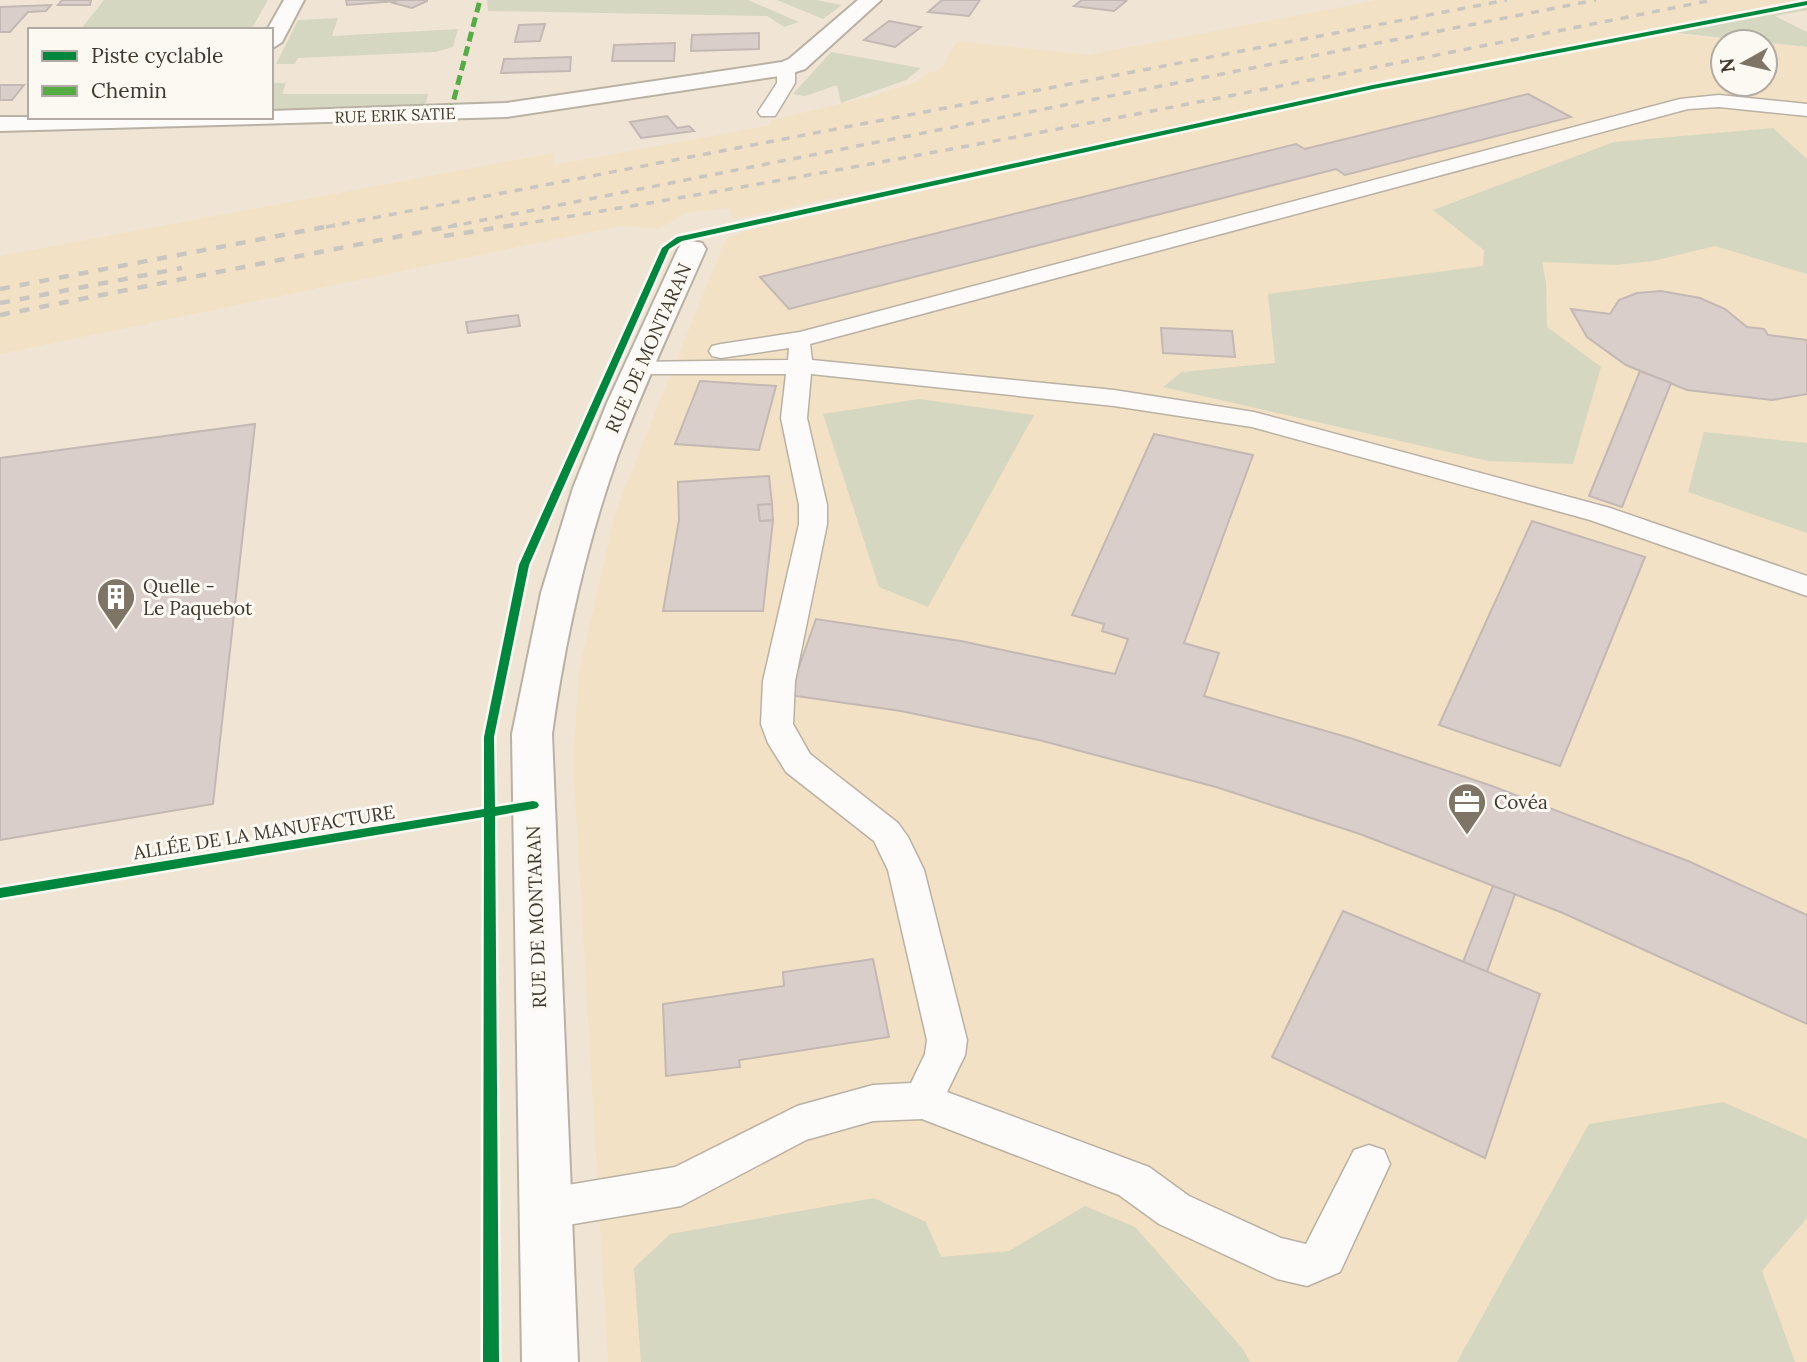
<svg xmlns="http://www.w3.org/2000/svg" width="1807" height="1362" font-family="Lora,serif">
  <rect width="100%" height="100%" fill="#f0e5d5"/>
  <g fill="#f2e1c4">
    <path d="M 1379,0 L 1795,0 L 732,219 L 730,208 L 686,213 L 659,229 L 620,226 L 0,354 L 0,256 L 553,153 L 554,165 L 767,126 L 772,120 L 874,96 L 917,81 L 929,71 L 935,72 L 942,68 L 957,41 L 1088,55 Z"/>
    <path d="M 1674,34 L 1756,42 L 1723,42 L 1723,84 L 1765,84 L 1765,43 L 1807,47 L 1807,1362 L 608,1362 L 573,761 L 579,671 L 616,510 L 725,240 L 741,232 L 1330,100 Z"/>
  </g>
  <g fill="#d5d7c0">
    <path d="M 104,0 L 268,0 L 251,30 L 80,30 Z"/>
    <path d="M 487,0 L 748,0 L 799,22 L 784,27 L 767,16 L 488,11 Z"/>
    <path d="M 777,0 L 816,0 L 842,5 L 823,19 Z"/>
    <path d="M 1807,5 L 1807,10 L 1775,16 L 1807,32 L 1807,47 L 1668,32 Z"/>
    <path d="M 338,18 L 332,36 L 458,29 L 453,47 L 436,52 L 298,58 L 295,64 L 276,64 L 298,20 Z"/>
    <path d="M 831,52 L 921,68 L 906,80 L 841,103 L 837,85 L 805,96 L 793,94 Z"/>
    <path d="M 274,83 L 286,83 L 282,94 L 428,94 L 426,103 L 410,108 L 271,109 L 271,85 Z"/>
    <path d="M 1773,128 L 1807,159 L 1807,274 L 1715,246 L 1653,261 L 1615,265 L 1542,262 L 1546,283 L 1547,327 L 1601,367 L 1573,464 L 1488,461 L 1163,387 L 1182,372 L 1275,363 L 1268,294 L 1483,266 L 1484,250 L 1433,210 L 1614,142 Z"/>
    <path d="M 919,399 L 1034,415 L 928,607 L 879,587 L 823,414 Z"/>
    <path d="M 1704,432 L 1807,443 L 1807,533 L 1688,492 Z"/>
    <path d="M 1723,1102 L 1807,1139 L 1807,1218 L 1762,1271 L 1795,1362 L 1457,1362 L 1589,1124 Z"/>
    <path d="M 874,1198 L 926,1222 L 941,1257 L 1009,1251 L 1085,1206 L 1135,1227 L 1243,1349 L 1250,1362 L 641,1362 L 634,1268 L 670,1234 Z"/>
  </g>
  <g fill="#daceca" stroke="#c3b8b3" stroke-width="2">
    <path d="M 62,0 L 91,0 L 90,5 L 58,5 Z"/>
    <path d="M 346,0 L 427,0 L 427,1 L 412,8 L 393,3 L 397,1 L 347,5 Z"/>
    <path d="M 942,0 L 980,0 L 969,16 L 928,12 Z"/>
    <path d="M 1082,0 L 1121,0 L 1126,1 L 1114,11 L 1074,6 Z"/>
    <path d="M 51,5 L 46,11 L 28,12 L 10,32 L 0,32 L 0,7 Z"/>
    <path d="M 889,21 L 921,27 L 895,47 L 864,40 Z"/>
    <path d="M 545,24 L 540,41 L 515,42 L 519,25 Z"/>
    <path d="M 759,33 L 759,49 L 691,51 L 692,35 Z"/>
    <path d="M 675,43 L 674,61 L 612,61 L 614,45 Z"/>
    <path d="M 571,57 L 570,71 L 501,73 L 504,59 Z"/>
    <path d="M 0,85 L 24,85 L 12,100 L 0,100 Z"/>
    <path d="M 1528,94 L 1571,117 L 1345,175 L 1336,169 L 789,309 L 760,277 L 1296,144 L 1305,149 Z"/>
    <path d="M 667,116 L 677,128 L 689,126 L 694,131 L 641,138 L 630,122 Z"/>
    <path d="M 1661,291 L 1700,298 L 1725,309 L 1747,327 L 1764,329 L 1768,335 L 1807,340 L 1807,394 L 1772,400 L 1687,390 L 1626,365 L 1587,337 L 1571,309 L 1610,314 L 1619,300 L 1637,293 Z"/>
    <path d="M 518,315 L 520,326 L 468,333 L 466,322 Z"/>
    <path d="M 1161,328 L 1232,331 L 1235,357 L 1163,353 Z"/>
    <path d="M 1640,371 L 1671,383 L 1622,507 L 1589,496 Z"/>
    <path d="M 700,381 L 776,386 L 759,450 L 675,444 Z"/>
    <path d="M 255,424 L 213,804 L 0,840 L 0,458 Z"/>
    <path d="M 1154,434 L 1253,455 L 1184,643 L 1219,653 L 1204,696 L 1350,738 L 1492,786 L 1688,861 L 1807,915 L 1807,1024 L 1563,913 L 1360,834 L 1216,787 L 1039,740 L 901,711 L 789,695 L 816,619 L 961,641 L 1115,674 L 1128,639 L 1102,631 L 1104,624 L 1072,615 Z"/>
    <path d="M 769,476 L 772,504 L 758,505 L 760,521 L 773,520 L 763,611 L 663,611 L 679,520 L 678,482 Z"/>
    <path d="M 772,504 L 773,520 L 760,521 L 758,505 Z"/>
    <path d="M 1532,521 L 1645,557 L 1560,766 L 1439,725 Z"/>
    <path d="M 1493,886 L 1515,894 L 1487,972 L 1463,962 Z"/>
    <path d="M 1343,911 L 1540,994 L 1485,1158 L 1272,1057 Z"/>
    <path d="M 873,959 L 889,1037 L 739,1060 L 740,1067 L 666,1076 L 663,1004 L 784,986 L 783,972 Z"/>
  </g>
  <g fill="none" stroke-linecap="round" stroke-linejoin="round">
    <g stroke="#b9b1a4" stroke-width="3">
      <g id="service">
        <path d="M 786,62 L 795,68 L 795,83 L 775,116 L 761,116 L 758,112 L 777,83 L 777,68 Z"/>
        <path d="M 1719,95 L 1807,104 L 1807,116 L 1719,107 L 1688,109 L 810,344 L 812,360 L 1114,390 L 1254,412 L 1610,508 L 1807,576 L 1807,596 L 1590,520 L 1252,427 L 1114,406 L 811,374 L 807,418 L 827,505 L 827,524 L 795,681 L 793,724 L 810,754 L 898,823 L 908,837 L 924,870 L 967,1040 L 965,1055 L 947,1092 L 1149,1167 L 1189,1196 L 1281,1238 L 1306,1244 L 1354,1150 L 1369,1145 L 1384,1150 L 1390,1164 L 1340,1272 L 1307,1286 L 1277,1279 L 1159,1224 L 1119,1195 L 922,1119 L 873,1121 L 806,1140 L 681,1206 L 544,1229 L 529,1223 L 523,1209 L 529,1195 L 544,1189 L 675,1167 L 797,1106 L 873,1085 L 911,1083 L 925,1054 L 927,1040 L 888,870 L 874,841 L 786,772 L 768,743 L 761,724 L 763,681 L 799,524 L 799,505 L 781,418 L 786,374 L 641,374 L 632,372 L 629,367 L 632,362 L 788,360 L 789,348 L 721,358 L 712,356 L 709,351 L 712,346 L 721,344 L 800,332 L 1680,99 Z"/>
      </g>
    </g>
    <g stroke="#b9b1a4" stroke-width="4">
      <g id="minor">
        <path d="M 284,0 L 304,0 L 282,42 L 271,49 L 271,30 L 267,30 Z"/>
        <path d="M 692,241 L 702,243 L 706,249 C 676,317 644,385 618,455 C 586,545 565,639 552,734 L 578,1362 L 522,1362 L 512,734 L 541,593 L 573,488 L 607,403 L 678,249 L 682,243 Z"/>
      </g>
    </g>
    <g stroke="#b9b1a4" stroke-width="4">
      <path id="tertiary" d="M 858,0 L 881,0 L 805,69 L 786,75 L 506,117 L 0,131 L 0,117 L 271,117 L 271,111 L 506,103 L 782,62 L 789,59 Z"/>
    </g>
    <use href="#service" fill="#fdfbf9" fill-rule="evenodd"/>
    <use href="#minor" fill="#fdfbf9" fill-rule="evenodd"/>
    <use href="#tertiary" fill="#fdfbf9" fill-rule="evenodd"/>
    <g stroke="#c9c6c2" stroke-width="3.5" stroke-dasharray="8 8" stroke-linecap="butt">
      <path d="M 326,227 L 1507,0"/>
      <path d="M 448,227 L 1596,0"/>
      <path d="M 504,227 C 909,162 1311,80 1713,0"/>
    </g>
    <g stroke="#c9c6c2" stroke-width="4.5" stroke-dasharray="10 10" stroke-linecap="butt">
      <path d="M 444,236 L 515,225"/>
      <path d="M 0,289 L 335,225"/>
      <path d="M 0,303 L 182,268"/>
      <path d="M 0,315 L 457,225"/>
    </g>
    <path stroke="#56ac44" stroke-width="5" stroke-dasharray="10 5" stroke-linecap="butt" d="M 450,114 L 480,0"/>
    <g stroke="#fcf8f2" stroke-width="5">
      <path id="cycleway" d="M 1807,1 L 1807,5 L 1373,89 L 682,241 L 669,249 L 529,565 L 494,737 L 495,807 L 533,801 L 537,802 L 539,805 L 537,808 L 533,809 L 495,816 L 499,1362 L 483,1362 L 484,817 L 0,898 L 0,888 L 484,809 L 484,737 L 519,565 L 662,248 L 677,237 L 1373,85 Z"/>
    </g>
    <use href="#cycleway" fill="#00873e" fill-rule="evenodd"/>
  </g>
  <defs>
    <g id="building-pin" transform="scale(2.0125)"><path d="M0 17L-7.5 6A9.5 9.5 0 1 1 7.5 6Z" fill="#7e7567" stroke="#fcf8f2"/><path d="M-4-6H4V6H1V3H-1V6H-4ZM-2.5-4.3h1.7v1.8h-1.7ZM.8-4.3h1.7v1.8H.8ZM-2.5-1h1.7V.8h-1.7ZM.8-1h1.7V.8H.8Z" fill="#fff"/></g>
    <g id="office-pin" transform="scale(2.0125)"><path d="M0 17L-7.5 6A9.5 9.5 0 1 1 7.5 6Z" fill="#7e7567" stroke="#fcf8f2"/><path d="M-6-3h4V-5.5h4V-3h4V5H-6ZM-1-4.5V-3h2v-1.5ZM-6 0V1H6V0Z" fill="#fff"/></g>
  </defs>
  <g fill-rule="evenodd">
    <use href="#building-pin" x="116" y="597"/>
    <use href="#office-pin" x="1467" y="802"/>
  </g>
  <g text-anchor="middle" stroke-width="6" stroke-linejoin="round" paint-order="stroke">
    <g font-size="16" fill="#40382c" stroke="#fcf8f2">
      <text transform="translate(395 115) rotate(-2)" y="6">RUE ERIK SATIE</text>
    </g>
    <g font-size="19" fill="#40382c" stroke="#fcf8f2">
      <text transform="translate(648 348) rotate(-66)" y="7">RUE DE MONTARAN</text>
      <text transform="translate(264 832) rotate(-9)" y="7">ALLÉE DE LA MANUFACTURE</text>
      <text transform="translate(536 917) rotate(-92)" y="7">RUE DE MONTARAN</text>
    </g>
    <g font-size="19" fill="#40382c" stroke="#fcf8f2" text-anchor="start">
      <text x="143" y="593">Quelle -<tspan x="143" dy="22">Le Paquebot</tspan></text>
      <text x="1494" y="809">Covéa</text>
    </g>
  </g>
  <rect x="28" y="28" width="245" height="91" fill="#fcf8f2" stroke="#b1aba3" stroke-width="2"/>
  <rect x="42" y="51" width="35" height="10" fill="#00873e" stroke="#b1aba3" stroke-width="2"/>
  <text x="91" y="63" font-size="21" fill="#40382c">Piste cyclable</text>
  <rect x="42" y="86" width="35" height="10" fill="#56ac44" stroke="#b1aba3" stroke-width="2"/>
  <text x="91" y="98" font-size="21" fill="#40382c">Chemin</text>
  <g transform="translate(1744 63) rotate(262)"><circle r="33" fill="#fcf8f2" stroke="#b1aba3" stroke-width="2"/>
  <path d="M0-5L12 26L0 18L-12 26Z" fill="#7e7567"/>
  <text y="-10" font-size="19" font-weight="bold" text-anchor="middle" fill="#40382c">N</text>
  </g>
</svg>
